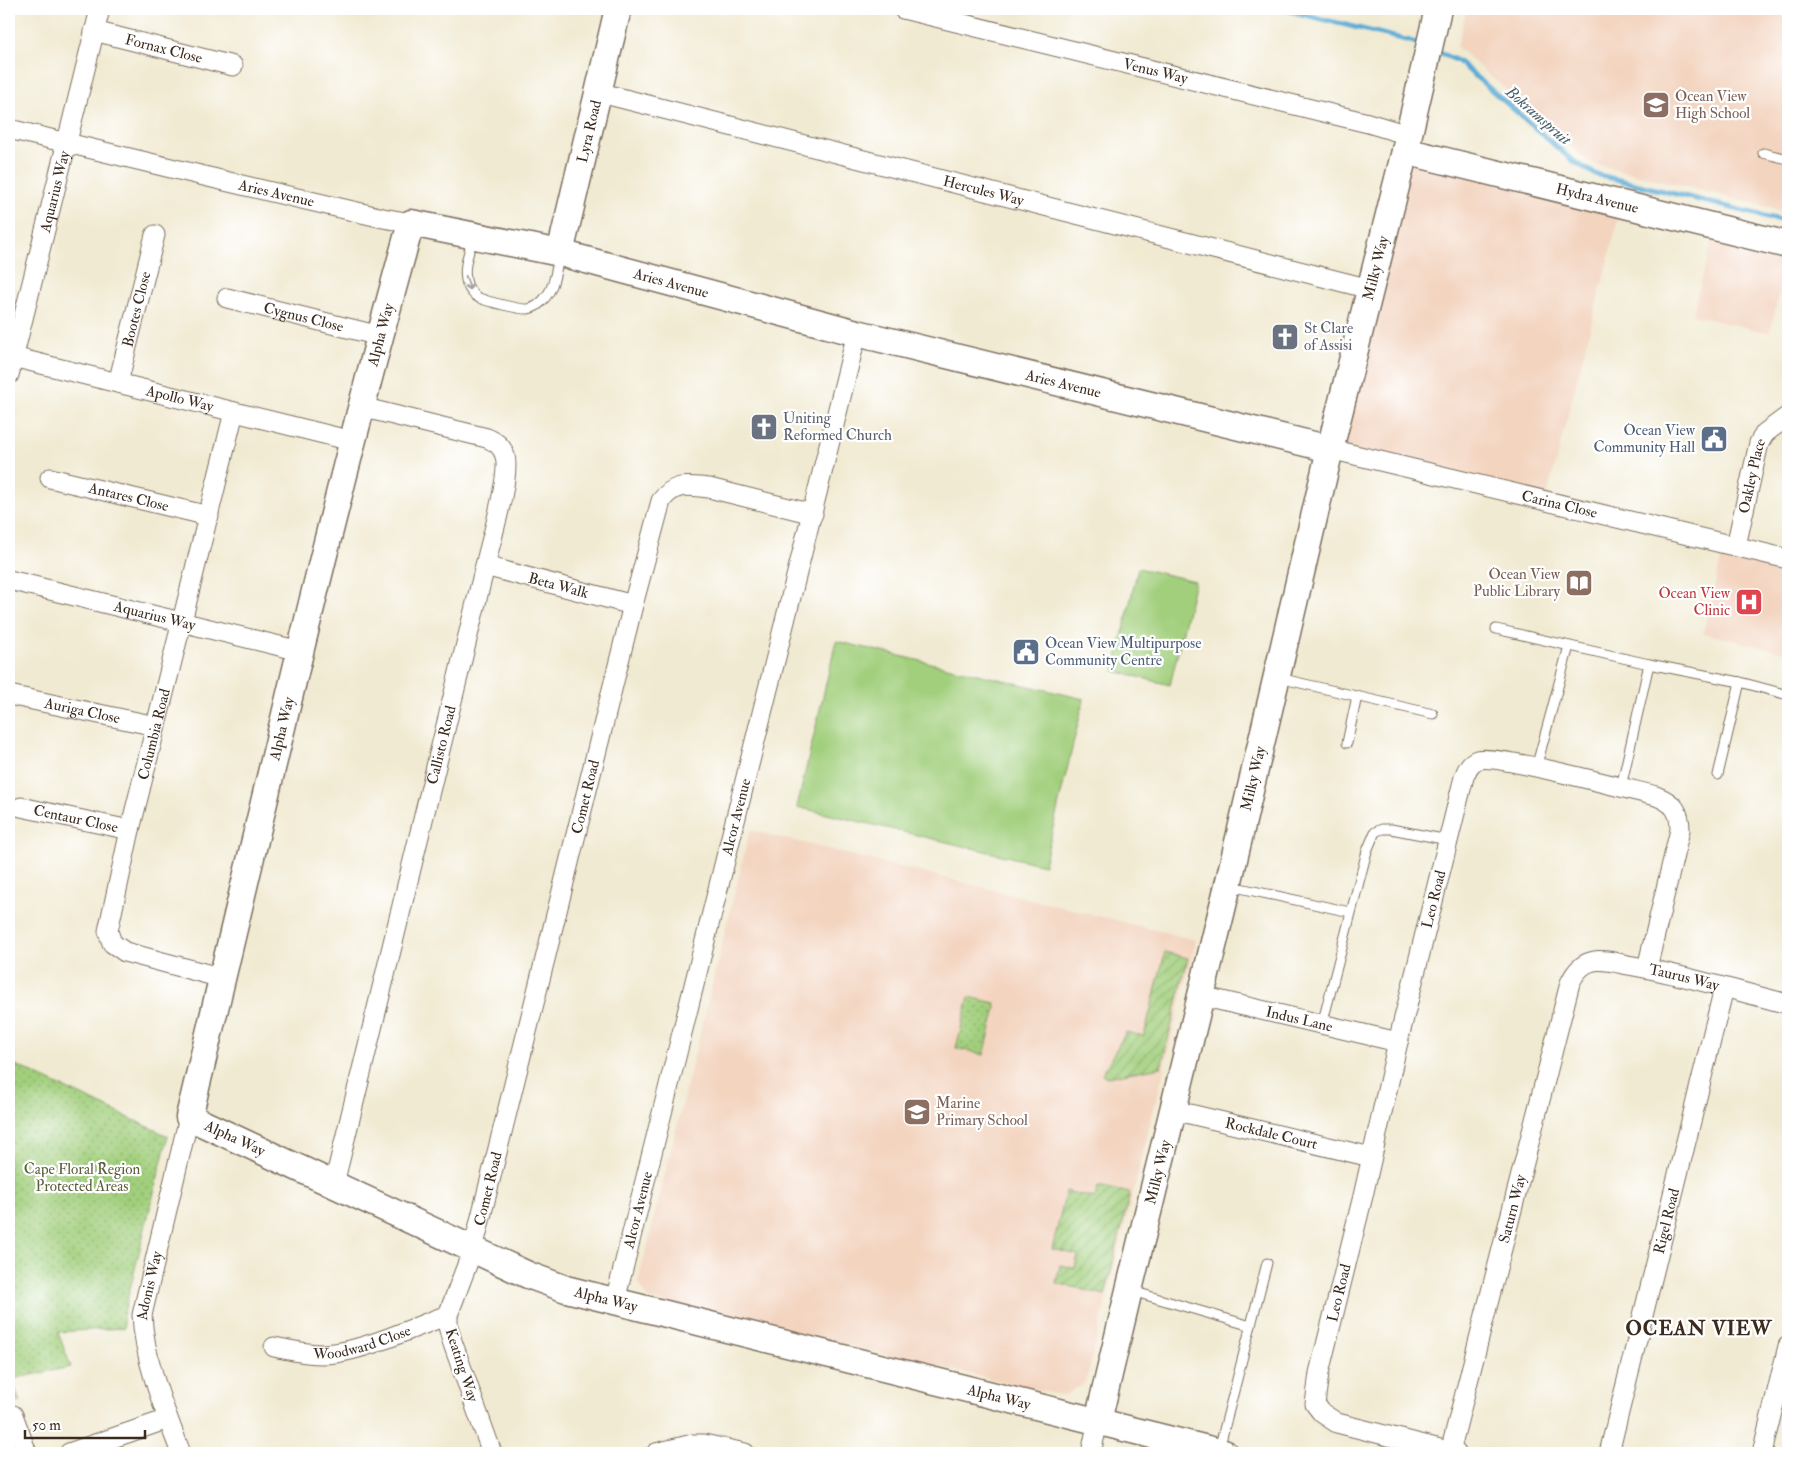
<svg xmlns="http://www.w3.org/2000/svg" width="1797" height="1462" font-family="'IM FELL Double Pica',serif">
  <defs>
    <pattern id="grass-dots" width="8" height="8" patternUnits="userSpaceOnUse" patternTransform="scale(1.25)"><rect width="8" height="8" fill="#a1cf7c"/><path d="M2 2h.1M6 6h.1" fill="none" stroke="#84a865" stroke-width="1.8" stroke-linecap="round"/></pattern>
    <pattern id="garden-furrows" width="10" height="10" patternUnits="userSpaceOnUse" patternTransform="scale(1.25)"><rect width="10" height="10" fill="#a1cf7c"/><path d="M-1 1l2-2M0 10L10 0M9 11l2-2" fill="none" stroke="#84a865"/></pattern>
  </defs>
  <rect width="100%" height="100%" fill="#fff"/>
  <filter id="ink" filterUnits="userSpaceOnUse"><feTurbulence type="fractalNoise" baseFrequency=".02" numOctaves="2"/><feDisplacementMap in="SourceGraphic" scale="10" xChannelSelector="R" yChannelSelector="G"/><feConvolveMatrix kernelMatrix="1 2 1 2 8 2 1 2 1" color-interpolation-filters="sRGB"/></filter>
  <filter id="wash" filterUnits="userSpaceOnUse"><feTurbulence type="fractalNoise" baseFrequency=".0096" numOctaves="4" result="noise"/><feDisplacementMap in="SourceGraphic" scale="20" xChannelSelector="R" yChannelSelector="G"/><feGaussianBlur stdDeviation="1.12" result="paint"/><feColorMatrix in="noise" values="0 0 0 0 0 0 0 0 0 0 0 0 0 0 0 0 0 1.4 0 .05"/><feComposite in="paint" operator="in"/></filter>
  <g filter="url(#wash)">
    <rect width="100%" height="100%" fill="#f1ead2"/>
    <g fill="#f3d4bf">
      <path d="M 1467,9 L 1788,9 L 1788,212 L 1590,163 L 1457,47 Z"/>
      <path d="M 1405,151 L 1622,205 L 1546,500 L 1330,449 Z"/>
      <path d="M 1716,228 L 1788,254 L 1770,333 L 1692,315 Z"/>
      <path d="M 1722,555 L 1788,572 L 1788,653 L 1703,633 Z"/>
      <path d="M 750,830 L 1196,940 L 1086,1382 L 1064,1396 L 648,1299 L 638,1283 Z"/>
    </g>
    <g fill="url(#grass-dots)" stroke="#6e7c4d">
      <path d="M 969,997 L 995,1003 L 996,1008 L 984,1055 L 956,1048 Z"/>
      <path d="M 9,1062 L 168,1136 L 123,1317 L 124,1328 L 58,1332 L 71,1367 L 12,1379 L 20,1402 L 9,1404 Z"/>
    </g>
    <g fill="url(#garden-furrows)" stroke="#6e7c4d">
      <path d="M 1165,952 L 1188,958 L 1161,1067 L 1107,1077 L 1102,1074 L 1126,1032 L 1144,1036 Z"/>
      <path d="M 1098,1186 L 1130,1193 L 1105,1295 L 1056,1283 L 1060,1265 L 1075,1268 L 1078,1255 L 1052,1249 L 1066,1191 L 1095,1198 Z"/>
    </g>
    <g fill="#a1cf7c" stroke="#6e7c4d">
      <path d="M 1138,568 L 1195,581 L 1170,685 L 1114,671 Z"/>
      <path d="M 836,641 L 1084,699 L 1044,865 L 797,807 Z"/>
    </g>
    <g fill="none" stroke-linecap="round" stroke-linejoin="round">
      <g stroke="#5cacd6" stroke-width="5">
        <path d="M 1282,9 L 1410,41 L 1422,45"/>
        <path d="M 1437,52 L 1458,61 L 1573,161 L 1595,174 L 1788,222"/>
      </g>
    </g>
  </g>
  <g filter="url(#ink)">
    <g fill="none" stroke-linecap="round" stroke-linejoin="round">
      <g stroke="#7b6d5d" stroke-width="11">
        <g id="lane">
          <path d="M 1763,153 L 1788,159"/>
          <path d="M 473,238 C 469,252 462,269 467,284 C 469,289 473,295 479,298 C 486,301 521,310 528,309 C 534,308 540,304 544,299 C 554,289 556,270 559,256"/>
          <path d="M 1496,629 L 1649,664 L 1740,682 L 1788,695"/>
          <path d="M 1279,678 L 1433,714"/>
          <path d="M 1347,743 L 1357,696"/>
          <path d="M 1536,768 L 1569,646"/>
          <path d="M 1718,775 L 1740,682"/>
          <path d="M 1621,787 L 1649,664"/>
          <path d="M 1231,886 L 1350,912"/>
          <path d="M 1322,1025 L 1367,851 L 1375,832 L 1382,829 L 1391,829 L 1448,840"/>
          <path d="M 1132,1291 L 1251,1326"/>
          <path d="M 1219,1449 L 1267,1263"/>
        </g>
      </g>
      <g stroke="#7b6d5d" stroke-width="21">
        <g id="street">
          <path id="s1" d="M 903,9 L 1368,123 L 1408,135"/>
          <path id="s2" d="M 94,31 L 233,66"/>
          <path id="s3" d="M 597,92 L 1370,289"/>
          <path id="s4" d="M 9,129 L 229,182 L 383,218 L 411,223"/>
          <path id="s5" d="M 227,298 L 380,336"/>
          <path id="s6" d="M 9,356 L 352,441"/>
          <path id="s7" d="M 9,375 L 100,9"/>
          <path id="s8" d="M 118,383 L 155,235"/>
          <path id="s9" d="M 1330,449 L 1788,559"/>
          <path id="s10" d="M 50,478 L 209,516"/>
          <path id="s11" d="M 1736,546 L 1759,443 L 1765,433 L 1788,416"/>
          <path id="s12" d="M 485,566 L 633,605"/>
          <path id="s13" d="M 9,580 L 300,651"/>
          <path id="s14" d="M 9,695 L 156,726"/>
          <path id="s15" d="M 21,807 L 130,830"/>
          <path id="s16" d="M 222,978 L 125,952 L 112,943 L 108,931 L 130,830 L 234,412"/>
          <path id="s17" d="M 1201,996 L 1398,1042"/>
          <path id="s18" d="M 1173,1110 L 1371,1157"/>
          <path id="s19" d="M 334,1184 L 485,566 C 490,543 511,476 505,456 C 502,446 496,442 487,438 L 361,407"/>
          <path id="s20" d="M 615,1301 L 857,333"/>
          <path id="s21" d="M 274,1347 C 294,1351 315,1356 335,1353 C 370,1348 414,1327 448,1315"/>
          <path d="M 13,1415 L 27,1453"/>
          <path id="s22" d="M 1450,1452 L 1570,983 C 1575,972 1582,963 1594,961 C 1605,959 1618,963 1628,965 C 1682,974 1735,991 1788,1004"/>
          <path d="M 69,1453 L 168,1419"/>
          <path id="s23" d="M 181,1453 C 165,1411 144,1360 142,1315 L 189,1117"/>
          <path id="s24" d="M 492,1453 L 452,1341 L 448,1326 L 448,1315 L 473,1249 L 633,605 L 661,501 C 675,482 688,486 709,488 L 813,514"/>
          <path d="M 656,1453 L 693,1444 L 704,1444 L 745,1453"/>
          <path d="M 1091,1453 L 1098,1421"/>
          <path id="s25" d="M 1456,1453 L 1337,1423 L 1322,1413 L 1315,1404 L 1319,1373 L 1363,1196 L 1398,1042 L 1464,777 C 1467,770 1469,763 1477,760 C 1492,753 1631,790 1656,796 C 1674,803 1680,811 1680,830 L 1647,968"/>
          <path id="s26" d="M 1609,1453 L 1724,988"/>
          <path d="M 1762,1453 L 1788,1346"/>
        </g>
      </g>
      <g stroke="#7b6d5d" stroke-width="29">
        <g id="secondary">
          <path id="s27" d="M 1405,151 L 1788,245"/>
          <path id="s28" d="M 560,253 L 618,9"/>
          <path id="s29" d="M 1098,1421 L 1129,1290 L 1228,885 L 1330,449 L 1405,151 L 1438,9"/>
          <path id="s30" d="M 1224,1453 L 566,1289 L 528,1275 L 189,1117 C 261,819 328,519 411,223 L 560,253 L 857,333 L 1330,449"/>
        </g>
      </g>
      <use href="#lane" stroke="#fff" stroke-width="9"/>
      <use href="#street" stroke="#fff" stroke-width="19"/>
      <use href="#secondary" stroke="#fff" stroke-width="26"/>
    </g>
    <defs><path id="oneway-shaft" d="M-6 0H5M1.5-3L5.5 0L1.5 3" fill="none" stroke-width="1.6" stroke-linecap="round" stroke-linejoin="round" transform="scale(1.25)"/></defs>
    <use stroke="#a79f9a" href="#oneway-shaft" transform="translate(468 283) rotate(72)"/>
  </g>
  <defs>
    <g id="school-square" transform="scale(1.4375)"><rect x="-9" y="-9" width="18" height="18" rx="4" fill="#8d6e63" stroke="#fff"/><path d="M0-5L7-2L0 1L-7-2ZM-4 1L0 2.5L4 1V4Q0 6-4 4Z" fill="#fff"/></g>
    <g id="church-square" transform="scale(1.4375)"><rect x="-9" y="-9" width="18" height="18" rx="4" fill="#6b7280" stroke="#fff"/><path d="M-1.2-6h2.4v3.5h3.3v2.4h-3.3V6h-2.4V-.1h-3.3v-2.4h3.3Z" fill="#fff"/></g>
    <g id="civic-square" transform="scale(1.4375)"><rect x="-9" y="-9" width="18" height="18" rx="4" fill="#5c6f8a" stroke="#fff"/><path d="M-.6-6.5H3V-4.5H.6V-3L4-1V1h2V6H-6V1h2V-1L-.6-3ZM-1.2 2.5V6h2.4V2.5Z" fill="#fff"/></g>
    <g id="library-square" transform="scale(1.4375)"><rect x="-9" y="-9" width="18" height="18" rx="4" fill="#8d6e63" stroke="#fff"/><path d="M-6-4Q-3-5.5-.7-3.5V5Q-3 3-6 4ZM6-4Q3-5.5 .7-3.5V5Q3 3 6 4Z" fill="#fff"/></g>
    <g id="hospital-square" transform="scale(1.4375)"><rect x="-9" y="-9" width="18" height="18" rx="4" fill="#e0444e" stroke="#fff"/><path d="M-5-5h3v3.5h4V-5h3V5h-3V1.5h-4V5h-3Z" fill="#fff"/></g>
  </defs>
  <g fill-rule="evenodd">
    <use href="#school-square" x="1656" y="105"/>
    <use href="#church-square" x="1285" y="337"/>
    <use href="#church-square" x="764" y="427"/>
    <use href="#civic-square" x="1714" y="439"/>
    <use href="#library-square" x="1579" y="583"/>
    <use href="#hospital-square" x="1749" y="602"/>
    <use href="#civic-square" x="1026" y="652"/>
    <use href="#school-square" x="917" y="1112"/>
  </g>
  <g text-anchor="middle" stroke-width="4.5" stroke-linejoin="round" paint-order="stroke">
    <g font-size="15" fill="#3b2a1e" stroke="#fff">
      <text dy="5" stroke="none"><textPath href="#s2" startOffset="72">Fornax Close</textPath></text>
      <text dy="5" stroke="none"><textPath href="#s1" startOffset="260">Venus Way</textPath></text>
      <text dy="5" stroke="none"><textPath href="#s28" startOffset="125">Lyra Road</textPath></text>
      <text dy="5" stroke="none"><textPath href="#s3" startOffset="399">Hercules Way</textPath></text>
      <text dy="5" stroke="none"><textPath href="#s7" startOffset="189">Aquarius Way</textPath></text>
      <text dy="5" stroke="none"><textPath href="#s4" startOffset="275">Aries Avenue</textPath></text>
      <text dy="5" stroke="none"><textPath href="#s27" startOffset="198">Hydra Avenue</textPath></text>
      <text dy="5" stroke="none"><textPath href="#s29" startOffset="1186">Milky Way</textPath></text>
      <text dy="5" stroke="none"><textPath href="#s30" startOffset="2281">Aries Avenue</textPath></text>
      <text dy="5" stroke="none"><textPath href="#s8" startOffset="76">Bootes Close</textPath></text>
      <text dy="5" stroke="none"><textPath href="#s5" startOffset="79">Cygnus Close</textPath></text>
      <text dy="5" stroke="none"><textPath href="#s30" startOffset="1898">Alpha Way</textPath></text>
      <text dy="5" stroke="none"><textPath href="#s30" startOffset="2686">Aries Avenue</textPath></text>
      <text dy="5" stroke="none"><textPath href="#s6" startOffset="176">Apollo Way</textPath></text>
      <text dy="5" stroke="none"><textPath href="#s11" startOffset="72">Oakley Place</textPath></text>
      <text dy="5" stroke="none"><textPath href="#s10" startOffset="81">Antares Close</textPath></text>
      <text dy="5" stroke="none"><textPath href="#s9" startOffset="236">Carina Close</textPath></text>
      <text dy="5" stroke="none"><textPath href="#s12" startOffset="76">Beta Walk</textPath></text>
      <text dy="5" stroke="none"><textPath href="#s13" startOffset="150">Aquarius Way</textPath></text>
      <text dy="5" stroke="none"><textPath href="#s14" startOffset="75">Auriga Close</textPath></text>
      <text dy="5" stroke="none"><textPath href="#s30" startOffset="1492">Alpha Way</textPath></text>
      <text dy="5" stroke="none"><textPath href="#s16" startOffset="331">Columbia Road</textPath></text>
      <text dy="5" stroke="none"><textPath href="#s19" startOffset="452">Callisto Road</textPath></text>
      <text dy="5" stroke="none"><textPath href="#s29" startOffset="661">Milky Way</textPath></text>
      <text dy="5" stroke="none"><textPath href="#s24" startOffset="682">Comet Road</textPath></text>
      <text dy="5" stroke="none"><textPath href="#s20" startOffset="499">Alcor Avenue</textPath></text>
      <text dy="5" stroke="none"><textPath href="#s15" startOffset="56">Centaur Close</textPath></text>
      <text dy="5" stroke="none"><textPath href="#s25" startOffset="671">Leo Road</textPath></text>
      <text dy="5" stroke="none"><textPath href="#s22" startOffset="610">Taurus Way</textPath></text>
      <text dy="5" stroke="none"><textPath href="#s17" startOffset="101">Indus Lane</textPath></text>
      <text dy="5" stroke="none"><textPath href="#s18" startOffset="101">Rockdale Court</textPath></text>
      <text transform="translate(235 1138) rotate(25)" y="5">Alpha Way</text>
      <text dy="5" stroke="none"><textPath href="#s29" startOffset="256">Milky Way</textPath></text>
      <text dy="5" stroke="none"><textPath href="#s24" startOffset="278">Comet Road</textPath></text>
      <text dy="5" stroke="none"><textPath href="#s22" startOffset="251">Saturn Way</textPath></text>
      <text dy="5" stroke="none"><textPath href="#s20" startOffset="94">Alcor Avenue</textPath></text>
      <text dy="5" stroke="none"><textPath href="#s26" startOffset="239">Rigel Road</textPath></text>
      <text dy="5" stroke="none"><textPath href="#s23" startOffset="174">Adonis Way</textPath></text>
      <text dy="5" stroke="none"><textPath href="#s25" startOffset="266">Leo Road</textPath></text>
      <text transform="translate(606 1299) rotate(14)" y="5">Alpha Way</text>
      <text dy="5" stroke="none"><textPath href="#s21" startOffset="90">Woodward Close</textPath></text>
      <text transform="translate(462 1365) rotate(72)" y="5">Keating Way</text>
      <text transform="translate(999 1397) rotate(14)" y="5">Alpha Way</text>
    </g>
    <g font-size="15" fill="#785e54" stroke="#fff" text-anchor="start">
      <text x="1675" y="101">Ocean View<tspan x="1675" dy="17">High School</tspan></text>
      <text x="1560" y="579" text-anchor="end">Ocean View<tspan x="1560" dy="17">Public Library</tspan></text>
      <text x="936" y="1108">Marine<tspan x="936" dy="17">Primary School</tspan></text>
    </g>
    <g font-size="15" fill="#5b616d" stroke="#fff" text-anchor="start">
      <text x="1304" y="333">St Clare<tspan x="1304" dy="17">of Assisi</tspan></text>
      <text x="783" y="423">Uniting<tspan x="783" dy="17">Reformed Church</tspan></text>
    </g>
    <g font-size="15" fill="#4e5e75" stroke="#fff" text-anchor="end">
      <text x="1695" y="435">Ocean View<tspan x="1695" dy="17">Community Hall</tspan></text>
      <text x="1045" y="648" text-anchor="start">Ocean View Multipurpose<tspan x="1045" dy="17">Community Centre</tspan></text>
    </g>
    <g font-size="15" fill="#be3a42" stroke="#fff" text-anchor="end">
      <text x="1730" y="598">Ocean View<tspan x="1730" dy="17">Clinic</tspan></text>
    </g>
    <g font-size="15" fill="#5a5c3a" stroke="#fff">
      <text x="82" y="1174">Cape Floral Region<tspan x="82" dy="17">Protected Areas</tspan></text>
    </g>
    <g font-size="16" font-style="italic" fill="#485e68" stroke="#fff">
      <text transform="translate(1539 115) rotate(41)" y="6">Bokramspruit</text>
    </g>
    <g font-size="20" font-weight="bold" letter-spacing="1" fill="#3b2a1e" stroke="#fff">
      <text x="1699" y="1335">OCEAN VIEW</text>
    </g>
  </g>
  <rect width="1797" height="1462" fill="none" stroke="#fff" stroke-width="30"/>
  <path d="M25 1430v8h120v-8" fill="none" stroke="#3b2a1e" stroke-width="2.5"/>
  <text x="32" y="1430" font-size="15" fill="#3b2a1e" stroke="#ffffff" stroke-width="4" paint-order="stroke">50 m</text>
</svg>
